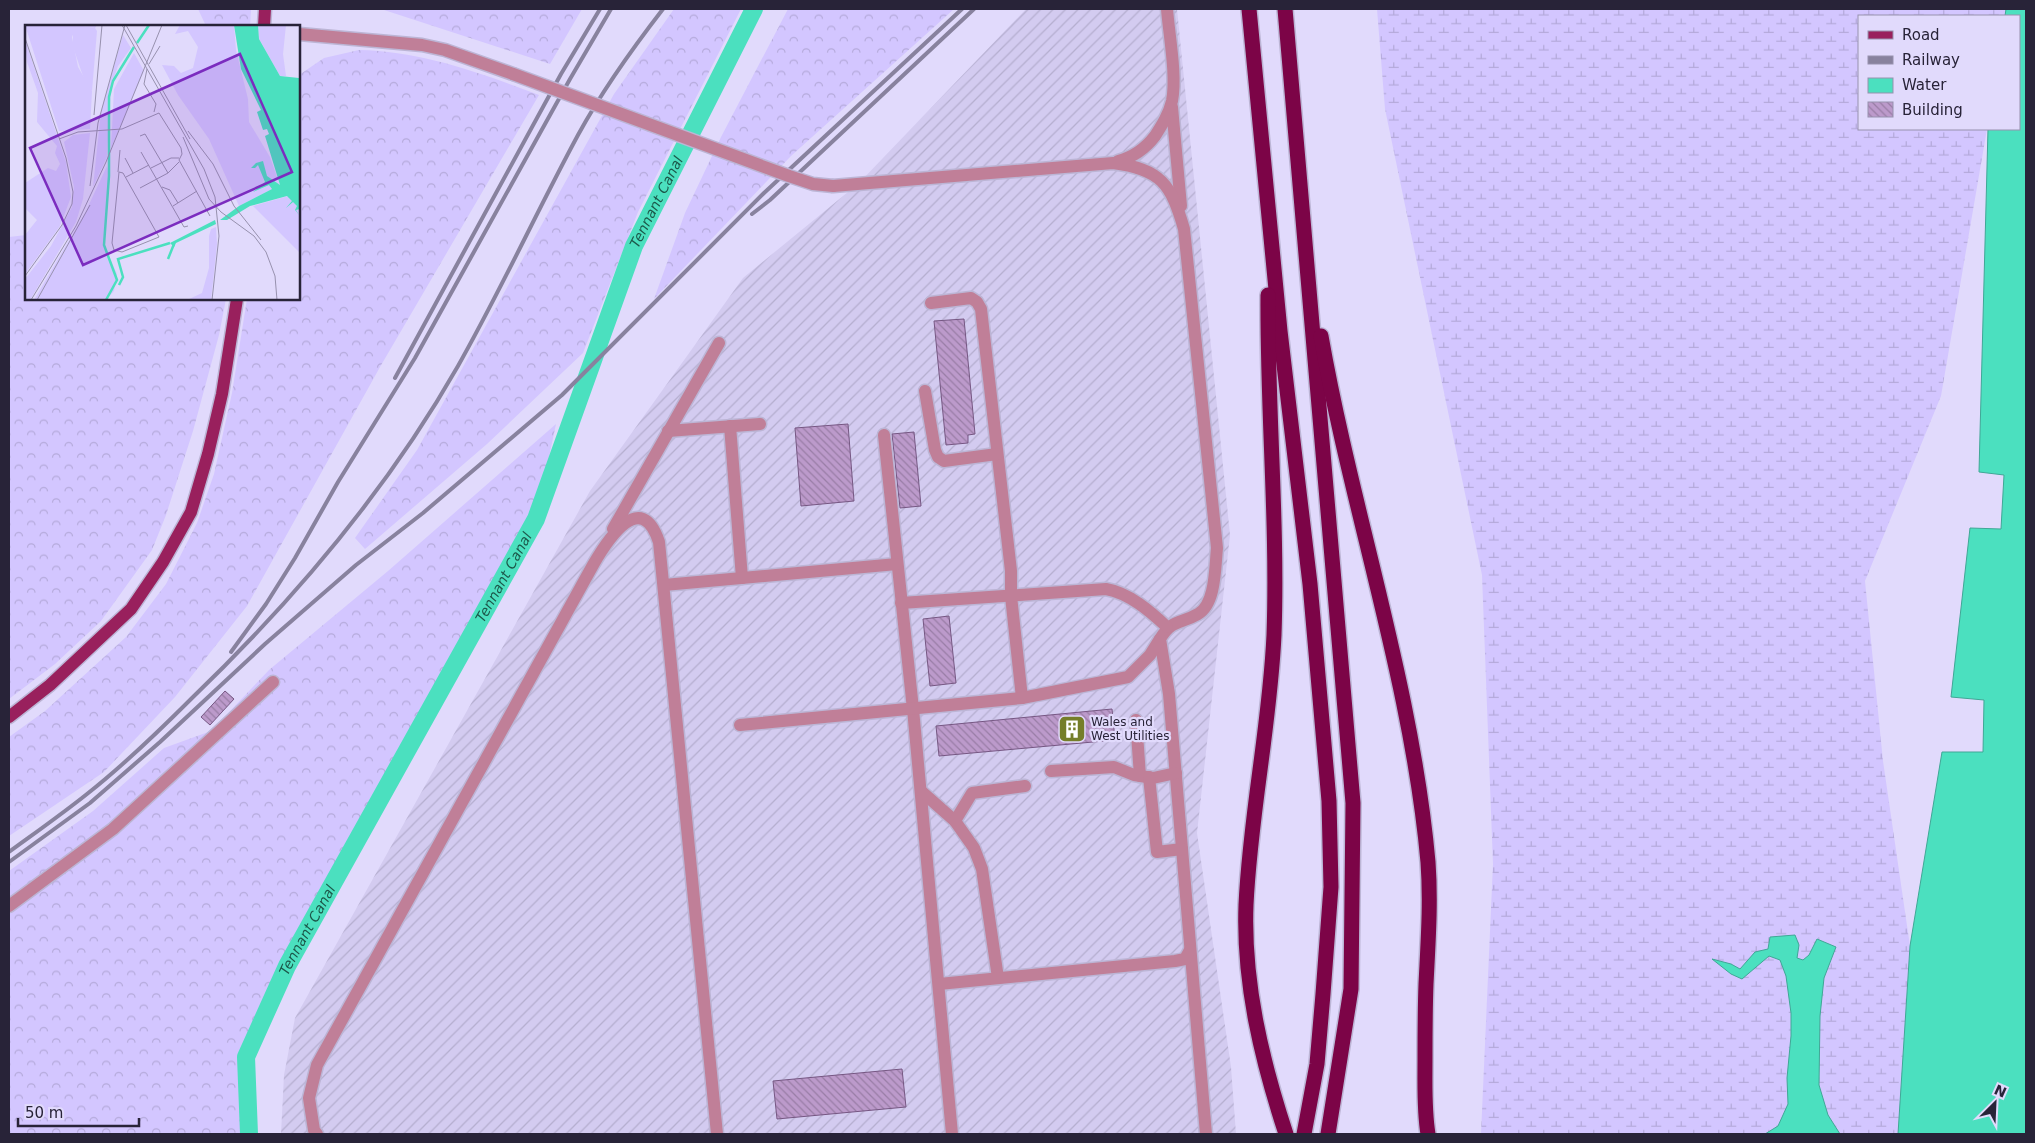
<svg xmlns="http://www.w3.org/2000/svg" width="2035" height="1143" font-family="'DejaVu Sans',sans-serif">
  <defs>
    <pattern id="industrial-furrows" width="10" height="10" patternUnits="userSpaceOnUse" patternTransform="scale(1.25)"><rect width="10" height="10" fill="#d3cbf0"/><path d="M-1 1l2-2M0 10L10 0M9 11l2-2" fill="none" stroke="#b5aecf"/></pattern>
    <pattern id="forest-crowns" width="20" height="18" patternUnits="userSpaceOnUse" patternTransform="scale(1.25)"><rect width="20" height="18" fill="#d3c6ff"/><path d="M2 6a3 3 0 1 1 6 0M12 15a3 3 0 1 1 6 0" fill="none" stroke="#b5aadb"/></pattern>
    <pattern id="wetland-marsh" width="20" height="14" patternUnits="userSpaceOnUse" patternTransform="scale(1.25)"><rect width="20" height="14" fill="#d3c6ff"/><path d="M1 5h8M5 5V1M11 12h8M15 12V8" fill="none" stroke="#b5aadb"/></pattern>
    <pattern id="building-back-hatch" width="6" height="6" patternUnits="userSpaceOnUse" patternTransform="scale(1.25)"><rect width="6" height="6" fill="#bc9acb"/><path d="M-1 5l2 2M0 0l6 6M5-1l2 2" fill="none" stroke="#997da6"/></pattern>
  </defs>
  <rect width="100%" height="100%" fill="#e1dafc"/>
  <path fill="url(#industrial-furrows)" d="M 1026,9 L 1177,9 L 1230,535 L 1197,833 L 1231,1067 L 1236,1134 L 281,1134 L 284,1075 L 295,1018 L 590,491 L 743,278 L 859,183 Z"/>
  <g fill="url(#forest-crowns)">
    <path d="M 198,9 L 251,9 L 250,26 L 206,26 Z"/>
    <path d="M 381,9 L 582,9 L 550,64 Z"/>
    <path d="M 674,9 L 741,9 L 638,212 L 583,353 L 487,444 L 365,549 L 355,538 L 417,450 L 614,94 Z"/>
    <path d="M 788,9 L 954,9 L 791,156 L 654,299 L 685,213 L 721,137 Z"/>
    <path d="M 359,50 C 421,51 481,73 539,95 L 380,367 L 247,606 L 175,697 L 104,772 L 9,836 L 9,737 L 45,711 L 126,637 L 166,584 L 197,523 L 214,474 L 232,393 L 247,299 L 299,299 L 299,75 L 324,58 Z"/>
    <path d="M 26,235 L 26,299 L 226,299 L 219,335 L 193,431 L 166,515 L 152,550 L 101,621 L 55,664 L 9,699 L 9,237 Z"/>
    <path d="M 556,424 L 536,519 L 287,966 L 246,1057 L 249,1134 L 9,1134 L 9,871 L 93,811 L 164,748 L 211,731 L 269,670 L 388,571 Z"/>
  </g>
  <path fill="url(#wetland-marsh)" d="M 1377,9 L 2006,9 L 2005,16 L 1859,16 L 1859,129 L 1987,129 L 1941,396 L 1865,581 L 1883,761 L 1910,946 L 1898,1134 L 1481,1134 L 1493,864 L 1482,575 L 1385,109 Z"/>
  <g fill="#4be0bf" stroke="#40a796">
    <path d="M 2006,9 L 2026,9 L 2026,1134 L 1898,1134 L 1910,946 L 1942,752 L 1983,752 L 1984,700 L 1951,697 L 1970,528 L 2001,529 L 2004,475 L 1979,472 L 1988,129 L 2019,129 L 2019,16 L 2005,16 Z"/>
    <path d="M 1795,935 L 1799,945 L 1797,958 L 1803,960 L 1809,955 L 1817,939 L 1836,947 L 1824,978 L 1820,1016 L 1819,1085 L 1828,1115 L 1840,1134 L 1765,1134 L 1778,1126 L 1788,1104 L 1787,1078 L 1791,1036 L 1791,1013 L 1786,976 L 1780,960 L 1769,956 L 1742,979 L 1731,974 L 1712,959 L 1731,964 L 1740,969 L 1755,952 L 1768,949 L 1770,937 Z"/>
  </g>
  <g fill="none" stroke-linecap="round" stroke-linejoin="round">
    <path stroke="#4be0bf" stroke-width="18" id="s1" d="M 249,1134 L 246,1057 L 287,966 L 536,519 L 634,246 L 754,9"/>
  </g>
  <g fill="url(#building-back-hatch)" stroke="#765783">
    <path d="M 964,319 L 975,434 L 968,435 L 968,443 L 946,445 L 934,321 Z"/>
    <path d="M 848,424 L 854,501 L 801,506 L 795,428 Z"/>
    <path d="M 914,432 L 921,506 L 900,508 L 892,434 Z"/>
    <path d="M 949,616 L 956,683 L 930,686 L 923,619 Z"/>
    <path d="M 225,691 L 234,699 L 210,725 L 201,717 Z"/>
    <path d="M 1112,709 L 1115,740 L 939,756 L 936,726 Z"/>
    <path d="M 902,1069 L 906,1107 L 777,1119 L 773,1081 Z"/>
  </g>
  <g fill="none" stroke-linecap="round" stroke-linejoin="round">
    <g stroke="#bcb5d5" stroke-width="15">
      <g id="minor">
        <path d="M 299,34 L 422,45 L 445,50 L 513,74"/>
        <path d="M 1172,107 L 1181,206"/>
        <path d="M 1118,161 C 1134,157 1145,149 1155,136 C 1162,125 1169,114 1172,101 C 1177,76 1169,35 1167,9"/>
        <path d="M 833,186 L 1113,163 C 1161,169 1171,184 1184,229 L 1217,548 C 1215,566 1216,604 1198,614 C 1181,624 1172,619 1160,639 L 1169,694 L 1206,1134"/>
        <path d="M 931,303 L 971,298 L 977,302 L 981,309 L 1011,571 L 1011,596 L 1022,698"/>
        <path d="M 925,391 L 935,450 L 938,457 L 944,461 L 997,454"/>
        <path d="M 730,426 L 742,578"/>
        <path d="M 668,431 L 760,424"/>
        <path d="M 884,435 L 913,709 L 952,1134"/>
        <path d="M 613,529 L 719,343"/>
        <path d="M 664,585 L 897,564"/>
        <path d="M 901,603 L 1106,589 C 1129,593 1150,611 1167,627"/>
        <path d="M 1136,720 L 1140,776"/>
        <path d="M 740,725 L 1022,698 L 1128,677 L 1150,655 L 1160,639"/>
        <path d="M 1051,771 L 1114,767 L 1134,775 L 1153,778 L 1176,773"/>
        <path d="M 1149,777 L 1157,852 L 1182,849"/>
        <path d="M 921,791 L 955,821 L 974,848 L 982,869 L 998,978"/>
        <path d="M 955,821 L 972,793 L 1025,786"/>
        <path d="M 9,906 L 113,829 L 273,682"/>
        <path d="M 939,984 L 1175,961 L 1185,959 L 1190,950"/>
        <path d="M 317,1134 L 314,1130 L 309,1098 L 317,1065 L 593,565 C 608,539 641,488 659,542 L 717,1134"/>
      </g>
    </g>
    <g stroke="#bcb5d5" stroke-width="15">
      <g id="major">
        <path d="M 264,26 L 265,9"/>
        <path d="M 9,717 L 50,685 L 131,609 L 163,562 L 191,512 L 208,454 L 222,394 L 237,299"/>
      </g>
    </g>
    <g stroke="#bcb5d5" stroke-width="18">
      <g id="highway">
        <path d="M 1249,9 L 1280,331 L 1310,584 L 1329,801 L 1331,887 L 1323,994 L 1317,1064 L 1304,1134"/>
        <path d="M 1285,9 L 1353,803 L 1351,989 L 1328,1134"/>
        <path d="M 1268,295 C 1267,409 1278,522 1274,635 C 1270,725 1250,815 1246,905 C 1243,983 1262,1061 1286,1134"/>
        <path d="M 1321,336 C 1352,512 1412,684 1428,862 C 1431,903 1428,943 1426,984 C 1425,1010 1425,1036 1425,1061 C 1425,1085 1424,1110 1428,1134"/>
      </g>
    </g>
    <use href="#minor" stroke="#c07f98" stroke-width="12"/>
    <use href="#major" stroke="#99205d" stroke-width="12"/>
    <use href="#highway" stroke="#7c0447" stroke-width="15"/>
    <g stroke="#88829e" stroke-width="4">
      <path d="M 752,214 L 770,200 L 974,9"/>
      <path d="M 395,378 L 561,74 L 600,9"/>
      <path d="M 231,652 L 266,604 L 295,558 L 338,482 L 415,358 L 570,79 L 611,9"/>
      <path d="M 9,852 C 35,833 62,814 87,794 C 124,765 158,732 191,699 C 293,601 388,489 458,366 C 501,290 537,211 578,135 C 602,91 632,49 663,9"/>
      <path d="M 9,862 L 90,803 L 160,742 L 265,644 L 356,565 L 423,513 L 562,395 L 764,193 L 962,9"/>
    </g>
    <g stroke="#bcb5d5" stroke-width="15" stroke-linecap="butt">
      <path id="minor-bridge" d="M 513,74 L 789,176 L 813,184 L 833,186"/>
    </g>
    <use href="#minor-bridge" stroke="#c07f98" stroke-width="12"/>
  </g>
  <defs>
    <g id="building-square" transform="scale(1.4375)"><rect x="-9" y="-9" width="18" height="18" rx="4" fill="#757e29" stroke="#e1dafc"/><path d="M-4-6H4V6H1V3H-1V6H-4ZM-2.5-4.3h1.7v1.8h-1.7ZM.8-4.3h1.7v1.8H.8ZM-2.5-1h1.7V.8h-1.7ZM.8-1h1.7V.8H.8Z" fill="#fff"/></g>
  </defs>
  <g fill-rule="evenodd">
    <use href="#building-square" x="1072" y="729"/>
  </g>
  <g text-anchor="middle" stroke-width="4.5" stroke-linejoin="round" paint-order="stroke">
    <g font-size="12" fill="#282338" stroke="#e1dafc" text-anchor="start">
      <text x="1091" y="726">Wales and<tspan x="1091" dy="14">West Utilities</tspan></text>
    </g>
    <g font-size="14" font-style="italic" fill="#1c584a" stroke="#e1dafc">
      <text dy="5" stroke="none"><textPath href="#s1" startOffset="1028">Tennant Canal</textPath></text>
      <text dy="5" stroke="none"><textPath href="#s1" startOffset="622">Tennant Canal</textPath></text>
      <text dy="5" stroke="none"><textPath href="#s1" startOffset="218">Tennant Canal</textPath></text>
    </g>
  </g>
  <g transform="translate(25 25)">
    <rect width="275" height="275" fill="#e1dafc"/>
    <path d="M 52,0 L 70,3 L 72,6 L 67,66 L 60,57 L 48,22 L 48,6 ZM 233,0 L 261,0 L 258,29 L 261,51 L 255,51 L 234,14 ZM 191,202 L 192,219 L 186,275 L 162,275 L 177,268 L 184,243 L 184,211 L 186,204 Z" fill="#d3c6ff"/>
    <path d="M 0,0 L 72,0 L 70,3 L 52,0 L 47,12 L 53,42 L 67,66 L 65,104 L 34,106 ZM 98,10 L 106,23 L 93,41 L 86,62 L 82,132 L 68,162 L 76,86 ZM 0,15 L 41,137 L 46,172 L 35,201 L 0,249 L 0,210 L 12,195 L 0,183 L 0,158 L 23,143 L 31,146 L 35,139 L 30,128 L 32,121 L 12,97 L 13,68 L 2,37 ZM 109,28 L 119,46 L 86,123 L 89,64 ZM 65,108 L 58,174 L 51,197 L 5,275 L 0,275 L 0,254 L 26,221 L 47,182 L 49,162 L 39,117 L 48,110 ZM 82,141 L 84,151 L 79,220 L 92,249 L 89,266 L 81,275 L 9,275 L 60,188 Z" fill="#d3c6ff"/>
    <path d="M 155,0 L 209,0 L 211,25 L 223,74 L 224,97 L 245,132 L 255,160 L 214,181 L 184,114 L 153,70 L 137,40 L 149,41 L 156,48 L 168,43 L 173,22 L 163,6 L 150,9 ZM 263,171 L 275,184 L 275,228 L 228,181 Z" fill="#d3c6ff"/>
    <path d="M 209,0 L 233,0 L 234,14 L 255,51 L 274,53 L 275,184 L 271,185 L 274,190 L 271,186 L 270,185 L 272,181 L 268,177 L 261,183 L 267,176 L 262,171 L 225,181 L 202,195 L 195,195 L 214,181 L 247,164 L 244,160 L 228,167 L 240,157 L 233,140 L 230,143 L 226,143 L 231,138 L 238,136 L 242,151 L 255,160 L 240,111 L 244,109 L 242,104 L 238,105 L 232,87 L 236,85 L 216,44 ZM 190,195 L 191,199 L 151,218 L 149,222 L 145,218 Z" fill="#4be0bf"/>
    <path fill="none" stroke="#4be0bf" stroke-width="2.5" d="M 112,18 L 124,0M 143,234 L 149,219M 94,260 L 98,252 L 93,234 L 145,218M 81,275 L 92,255 L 79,220 L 84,151 L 84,72 L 88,56 L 109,22"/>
    <path fill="none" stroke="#9791ae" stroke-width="1" d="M 97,0 L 179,144 L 190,172 L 194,211 L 187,275M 101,0 L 165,114M 0,13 L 41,133 L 48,167 L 47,179 L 37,200 L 0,251M 124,39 L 135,21M 122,44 L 119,59 L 131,79 L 129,87M 69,90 L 77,0M 163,106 L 188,139 L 209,181 L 236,215M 115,111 L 120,109 L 143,148M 158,112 L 184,174 L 196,187 L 229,211 L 241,227 L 250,251 L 252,275M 34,114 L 53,107 L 97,104 L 134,88 L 156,123 L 157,129 L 154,135 L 185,191M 116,127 L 159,202 L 163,201M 100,133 L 108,148M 126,143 L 146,133 L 154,133M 93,147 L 95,125M 94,147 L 98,148 L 134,212 L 97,227 L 89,225 L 87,218 ZM 101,152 L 124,140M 65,161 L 73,98 L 100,0M 137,162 L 145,165 L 153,178M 115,163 L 143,148 L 154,137M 148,181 L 172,166M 6,275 L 51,201 L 81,137 L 137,0M 12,275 L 65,180"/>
    <path fill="#7b2cbf" fill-opacity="0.15" stroke="#7b2cbf" stroke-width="2.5" d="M 215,29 L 267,147 L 58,240 L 5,123 Z"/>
    <rect width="275" height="275" fill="none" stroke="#282338" stroke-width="2.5"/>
  </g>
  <rect width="2035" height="1143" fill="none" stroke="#282338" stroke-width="20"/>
  <rect x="1858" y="15" width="162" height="115" fill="#e1dafc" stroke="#9791ae"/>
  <rect x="1868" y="31" width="25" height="8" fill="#99205d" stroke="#9791ae"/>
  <text x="1902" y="40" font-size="15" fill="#282338">Road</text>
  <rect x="1868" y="56" width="25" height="8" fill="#88829e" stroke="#9791ae"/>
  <text x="1902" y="65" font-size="15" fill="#282338">Railway</text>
  <rect x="1868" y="78" width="25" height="15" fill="#4be0bf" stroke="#9791ae"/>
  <text x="1902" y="90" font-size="15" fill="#282338">Water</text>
  <rect x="1868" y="102" width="25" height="15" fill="url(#building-back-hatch)" stroke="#9791ae"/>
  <text x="1902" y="115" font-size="15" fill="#282338">Building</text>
  <g transform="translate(1995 1103) rotate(24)" stroke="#e1dafc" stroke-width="4" paint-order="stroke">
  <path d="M0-4L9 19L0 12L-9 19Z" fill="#282338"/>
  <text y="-8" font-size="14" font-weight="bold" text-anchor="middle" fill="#282338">N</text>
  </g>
  <path d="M18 1118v8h121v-8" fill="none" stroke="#282338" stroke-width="2.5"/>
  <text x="25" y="1118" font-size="15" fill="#282338" stroke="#e1dafc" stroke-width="4" paint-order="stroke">50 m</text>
</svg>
